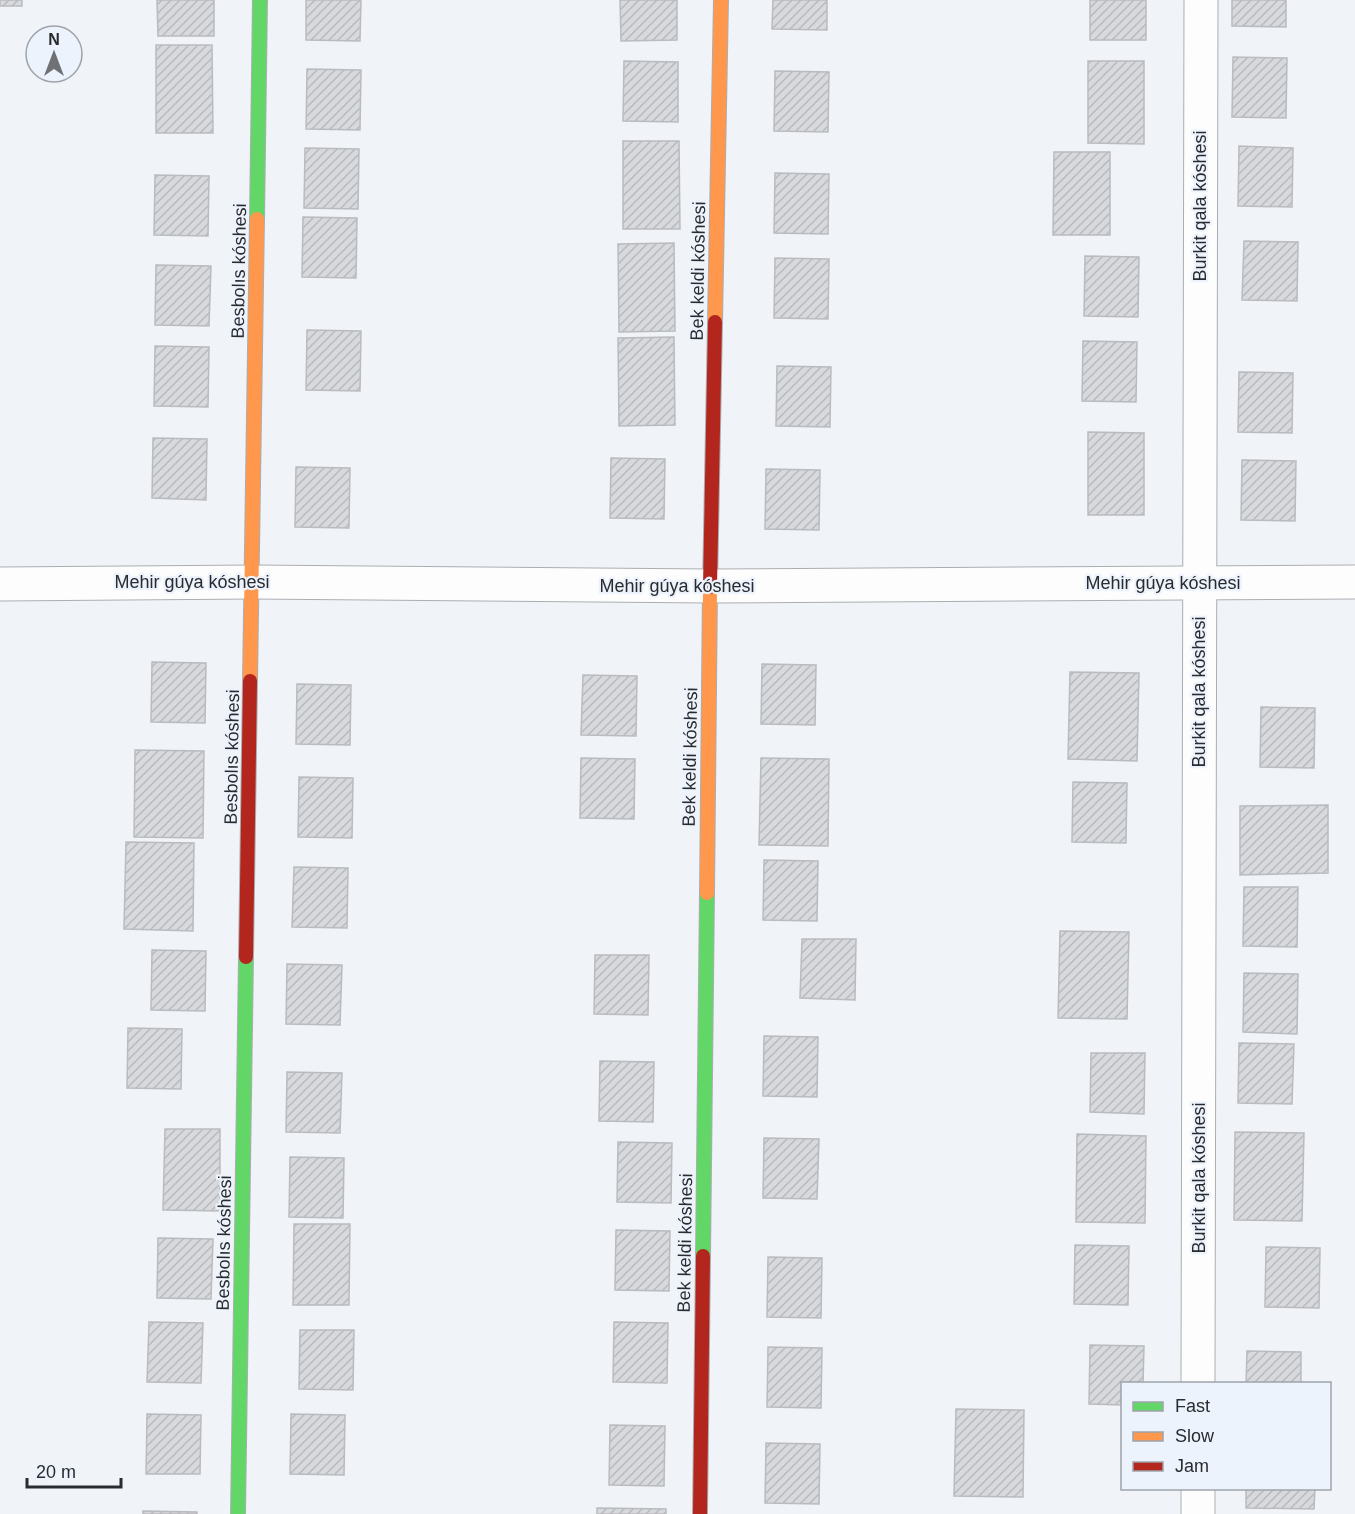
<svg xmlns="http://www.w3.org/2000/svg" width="1355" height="1514" font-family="Arial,sans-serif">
  <defs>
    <pattern id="building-hatch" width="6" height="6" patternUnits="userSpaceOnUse" patternTransform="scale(1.5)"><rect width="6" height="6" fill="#d8d9dc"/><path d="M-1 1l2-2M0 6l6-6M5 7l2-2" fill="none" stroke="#b9babd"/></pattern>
  </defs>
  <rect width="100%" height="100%" fill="#f0f4f8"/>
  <g fill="url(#building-hatch)" stroke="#babbbe" stroke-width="1.5">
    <rect x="0" y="0" width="22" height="6"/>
    <path d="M 157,0 L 214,0 L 214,36 L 158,36 Z"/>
    <path d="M 306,0 L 361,0 L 360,41 L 306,40 Z"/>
    <path d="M 620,0 L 677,0 L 677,40 L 621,41 Z"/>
    <path d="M 773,0 L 827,0 L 827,30 L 772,29 Z"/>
    <rect x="1090" y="0" width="56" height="40"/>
    <path d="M 1232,0 L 1286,0 L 1286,27 L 1232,26 Z"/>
    <path d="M 156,45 L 212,45 L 213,133 L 156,133 Z"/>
    <path d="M 1233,57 L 1287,58 L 1286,118 L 1232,117 Z"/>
    <path d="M 624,61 L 678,62 L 678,122 L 623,121 Z"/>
    <path d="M 1088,61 L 1144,61 L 1144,144 L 1088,143 Z"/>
    <path d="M 307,69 L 361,70 L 360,130 L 306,129 Z"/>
    <path d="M 775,71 L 829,72 L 828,132 L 774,131 Z"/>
    <path d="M 623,141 L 679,141 L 680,229 L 623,229 Z"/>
    <path d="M 1239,146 L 1293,148 L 1292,207 L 1238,206 Z"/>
    <path d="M 305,148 L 359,149 L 358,209 L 304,208 Z"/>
    <path d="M 1054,152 L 1110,152 L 1110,235 L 1053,235 Z"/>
    <path d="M 775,173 L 829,174 L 828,234 L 774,233 Z"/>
    <path d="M 155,175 L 209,176 L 208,236 L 154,235 Z"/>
    <path d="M 303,217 L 357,218 L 356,278 L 302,277 Z"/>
    <path d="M 1244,241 L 1298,242 L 1297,301 L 1242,300 Z"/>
    <path d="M 674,243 L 675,331 L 619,332 L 618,244 Z"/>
    <path d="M 1085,256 L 1139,257 L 1138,317 L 1084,316 Z"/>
    <path d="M 775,258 L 829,259 L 828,319 L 774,318 Z"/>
    <path d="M 156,265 L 211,266 L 209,326 L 155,325 Z"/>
    <path d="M 307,330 L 361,331 L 360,391 L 306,390 Z"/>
    <path d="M 674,337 L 675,425 L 619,426 L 618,338 Z"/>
    <path d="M 1083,341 L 1137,342 L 1136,402 L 1082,401 Z"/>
    <path d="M 155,346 L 209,347 L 208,407 L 154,406 Z"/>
    <path d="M 777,366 L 831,367 L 830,427 L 776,426 Z"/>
    <path d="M 1239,372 L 1293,373 L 1292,433 L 1238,432 Z"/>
    <path d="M 1088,432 L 1144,433 L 1144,515 L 1088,515 Z"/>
    <path d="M 153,438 L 207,439 L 206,500 L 152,498 Z"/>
    <path d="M 611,458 L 665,459 L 664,519 L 610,518 Z"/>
    <path d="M 1242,460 L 1296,461 L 1295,521 L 1241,520 Z"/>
    <path d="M 296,467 L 350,468 L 349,528 L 295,527 Z"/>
    <path d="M 766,469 L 820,470 L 819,530 L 765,529 Z"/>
    <path d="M 152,662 L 206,663 L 205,723 L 151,722 Z"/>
    <path d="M 762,664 L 816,665 L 815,725 L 761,724 Z"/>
    <path d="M 1070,672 L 1139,673 L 1137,761 L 1068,759 Z"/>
    <path d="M 583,675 L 637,676 L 636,736 L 581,735 Z"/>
    <path d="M 297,684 L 351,685 L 350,745 L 296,744 Z"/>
    <path d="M 1261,707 L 1315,708 L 1314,768 L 1260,767 Z"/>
    <path d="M 135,750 L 204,751 L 203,838 L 134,837 Z"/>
    <path d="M 581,758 L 635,759 L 634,819 L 580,818 Z"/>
    <path d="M 761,758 L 829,759 L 828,846 L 759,845 Z"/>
    <path d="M 299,777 L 353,778 L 352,838 L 298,837 Z"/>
    <path d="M 1073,782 L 1127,783 L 1126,843 L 1072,842 Z"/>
    <path d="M 1328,805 L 1328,873 L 1240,875 L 1240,806 Z"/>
    <path d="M 126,842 L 194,843 L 193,931 L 124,929 Z"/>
    <path d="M 764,860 L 818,861 L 817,921 L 763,920 Z"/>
    <path d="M 294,867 L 348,868 L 347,928 L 292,927 Z"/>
    <path d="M 1244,887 L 1298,887 L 1297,947 L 1243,946 Z"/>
    <path d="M 1060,931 L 1129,932 L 1127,1019 L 1058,1018 Z"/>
    <path d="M 802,939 L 856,939 L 855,1000 L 800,998 Z"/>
    <path d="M 152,950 L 206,951 L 205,1011 L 151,1010 Z"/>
    <path d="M 595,955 L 649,955 L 648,1015 L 594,1014 Z"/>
    <path d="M 287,964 L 342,965 L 340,1025 L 286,1024 Z"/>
    <path d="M 1244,973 L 1298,974 L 1297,1034 L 1243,1032 Z"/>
    <path d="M 128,1028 L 182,1029 L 181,1089 L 127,1088 Z"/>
    <path d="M 764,1036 L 818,1037 L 817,1097 L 763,1096 Z"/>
    <path d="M 1239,1043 L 1294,1044 L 1292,1104 L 1238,1103 Z"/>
    <path d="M 1091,1053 L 1145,1053 L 1144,1114 L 1090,1112 Z"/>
    <path d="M 600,1061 L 654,1062 L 653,1122 L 599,1121 Z"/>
    <path d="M 287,1072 L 342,1073 L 340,1133 L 286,1132 Z"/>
    <path d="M 165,1129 L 220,1129 L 220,1211 L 163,1210 Z"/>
    <path d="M 1235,1132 L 1304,1133 L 1302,1221 L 1234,1220 Z"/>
    <path d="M 1077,1134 L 1146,1136 L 1145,1223 L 1076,1222 Z"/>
    <path d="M 764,1138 L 819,1139 L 817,1199 L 763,1198 Z"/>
    <path d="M 618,1142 L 672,1143 L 671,1203 L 617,1202 Z"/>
    <path d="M 290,1157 L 344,1158 L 343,1218 L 289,1217 Z"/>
    <path d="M 294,1224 L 350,1224 L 349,1305 L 293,1305 Z"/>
    <path d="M 616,1230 L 670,1231 L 669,1291 L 615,1290 Z"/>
    <path d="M 158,1238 L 213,1239 L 211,1299 L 157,1298 Z"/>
    <path d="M 1075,1245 L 1129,1246 L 1128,1305 L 1074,1304 Z"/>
    <path d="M 1266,1247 L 1320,1248 L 1319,1308 L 1265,1307 Z"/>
    <path d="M 768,1257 L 822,1258 L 821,1318 L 767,1317 Z"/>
    <path d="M 149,1322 L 203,1323 L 201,1383 L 147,1382 Z"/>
    <path d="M 614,1322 L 668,1323 L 667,1383 L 613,1382 Z"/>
    <path d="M 300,1330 L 354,1330 L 353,1390 L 299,1389 Z"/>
    <path d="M 1090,1345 L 1144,1346 L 1143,1384 L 1122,1384 L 1122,1405 L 1089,1404 Z"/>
    <path d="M 768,1347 L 822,1348 L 821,1408 L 767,1407 Z"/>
    <path d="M 1247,1351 L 1301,1352 L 1301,1384 L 1246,1384 Z"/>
    <path d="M 956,1409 L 1024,1410 L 1023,1497 L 954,1496 Z"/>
    <path d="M 147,1414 L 201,1415 L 200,1474 L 146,1474 Z"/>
    <path d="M 291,1414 L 345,1415 L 344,1475 L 290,1474 Z"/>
    <path d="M 610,1425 L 665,1426 L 664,1486 L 609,1485 Z"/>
    <path d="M 766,1443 L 820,1444 L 819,1504 L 765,1503 Z"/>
    <path d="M 1246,1488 L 1315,1488 L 1314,1509 L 1246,1508 Z"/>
    <path d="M 597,1508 L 666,1509 L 666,1514 L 597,1514 Z"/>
    <path d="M 143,1511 L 197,1512 L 197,1514 L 143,1514 Z"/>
  </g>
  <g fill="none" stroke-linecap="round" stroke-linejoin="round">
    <g stroke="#abaeb1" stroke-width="35">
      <g id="street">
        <path d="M 0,584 L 252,582 L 710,586 L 1355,582"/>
        <path d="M 1198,1384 L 1201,0"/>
        <path d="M 1198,1514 L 1198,1488"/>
      </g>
    </g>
    <g stroke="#abaeb1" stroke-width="16">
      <g id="fast">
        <path d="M 257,219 L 260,0"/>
        <path d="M 703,1256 L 707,893"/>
        <path d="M 238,1514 L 246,957"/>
      </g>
    </g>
    <g stroke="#abaeb1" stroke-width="16">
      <g id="slow">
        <path d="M 715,322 L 721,0"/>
        <path d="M 250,681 L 257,219"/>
        <path d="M 707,893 L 710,587"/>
      </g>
    </g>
    <g stroke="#abaeb1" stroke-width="16">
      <g id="jam">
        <path d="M 710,587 L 715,322"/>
        <path d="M 246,957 L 250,681"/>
        <path d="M 700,1514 L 703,1256"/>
      </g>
    </g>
    <use href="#street" stroke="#fdfdfe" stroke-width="33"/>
    <use href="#fast" stroke="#63d668" stroke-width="14"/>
    <use href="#slow" stroke="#ff974d" stroke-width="14"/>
    <use href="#jam" stroke="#b3261e" stroke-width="14"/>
  </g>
  <g text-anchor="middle" stroke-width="4.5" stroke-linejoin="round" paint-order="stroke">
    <g font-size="18" fill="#292b2e" stroke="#edf3fc">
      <text transform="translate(1200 206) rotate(-90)" y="6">Burkit qala kóshesi</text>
      <text transform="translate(239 271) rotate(-89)" y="6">Besbolıs kóshesi</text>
      <text transform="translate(698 271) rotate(-89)" y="6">Bek keldi kóshesi</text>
      <text x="192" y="588">Mehir gúyа kóshesi</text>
      <text x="1163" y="589">Mehir gúyа kóshesi</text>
      <text x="677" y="592">Mehir gúyа kóshesi</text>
      <text transform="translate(1199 692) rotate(-90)" y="6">Burkit qala kóshesi</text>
      <text transform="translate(232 757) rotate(-89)" y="6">Besbolıs kóshesi</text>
      <text transform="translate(690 757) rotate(-89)" y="6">Bek keldi kóshesi</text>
      <text transform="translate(1199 1178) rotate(-90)" y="6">Burkit qala kóshesi</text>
      <text transform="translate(224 1243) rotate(-89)" y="6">Besbolıs kóshesi</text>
      <text transform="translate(685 1243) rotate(-89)" y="6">Bek keldi kóshesi</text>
    </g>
  </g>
  <rect x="1121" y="1382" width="210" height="108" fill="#edf3fc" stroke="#9fa3aa" stroke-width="1.5"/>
  <rect x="1133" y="1402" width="30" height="9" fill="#63d668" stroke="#9fa3aa" stroke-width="1.5"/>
  <text x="1175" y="1412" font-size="18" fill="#292b2e">Fast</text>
  <rect x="1133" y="1432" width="30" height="9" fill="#ff974d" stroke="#9fa3aa" stroke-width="1.5"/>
  <text x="1175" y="1442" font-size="18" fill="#292b2e">Slow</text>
  <rect x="1133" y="1462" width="30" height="9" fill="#b3261e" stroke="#9fa3aa" stroke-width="1.5"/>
  <text x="1175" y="1472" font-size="18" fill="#292b2e">Jam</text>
  <g transform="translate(54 54)"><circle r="28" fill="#edf3fc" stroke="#9fa3aa" stroke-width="1.5"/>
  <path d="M0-4.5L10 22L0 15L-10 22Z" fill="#6f7175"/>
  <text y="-9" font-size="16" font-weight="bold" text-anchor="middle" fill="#292b2e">N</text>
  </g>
  <path d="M27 1478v9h94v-9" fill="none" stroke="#292b2e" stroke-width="3"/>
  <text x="36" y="1478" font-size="18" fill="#292b2e" stroke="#edf3fc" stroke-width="4.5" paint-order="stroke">20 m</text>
</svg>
